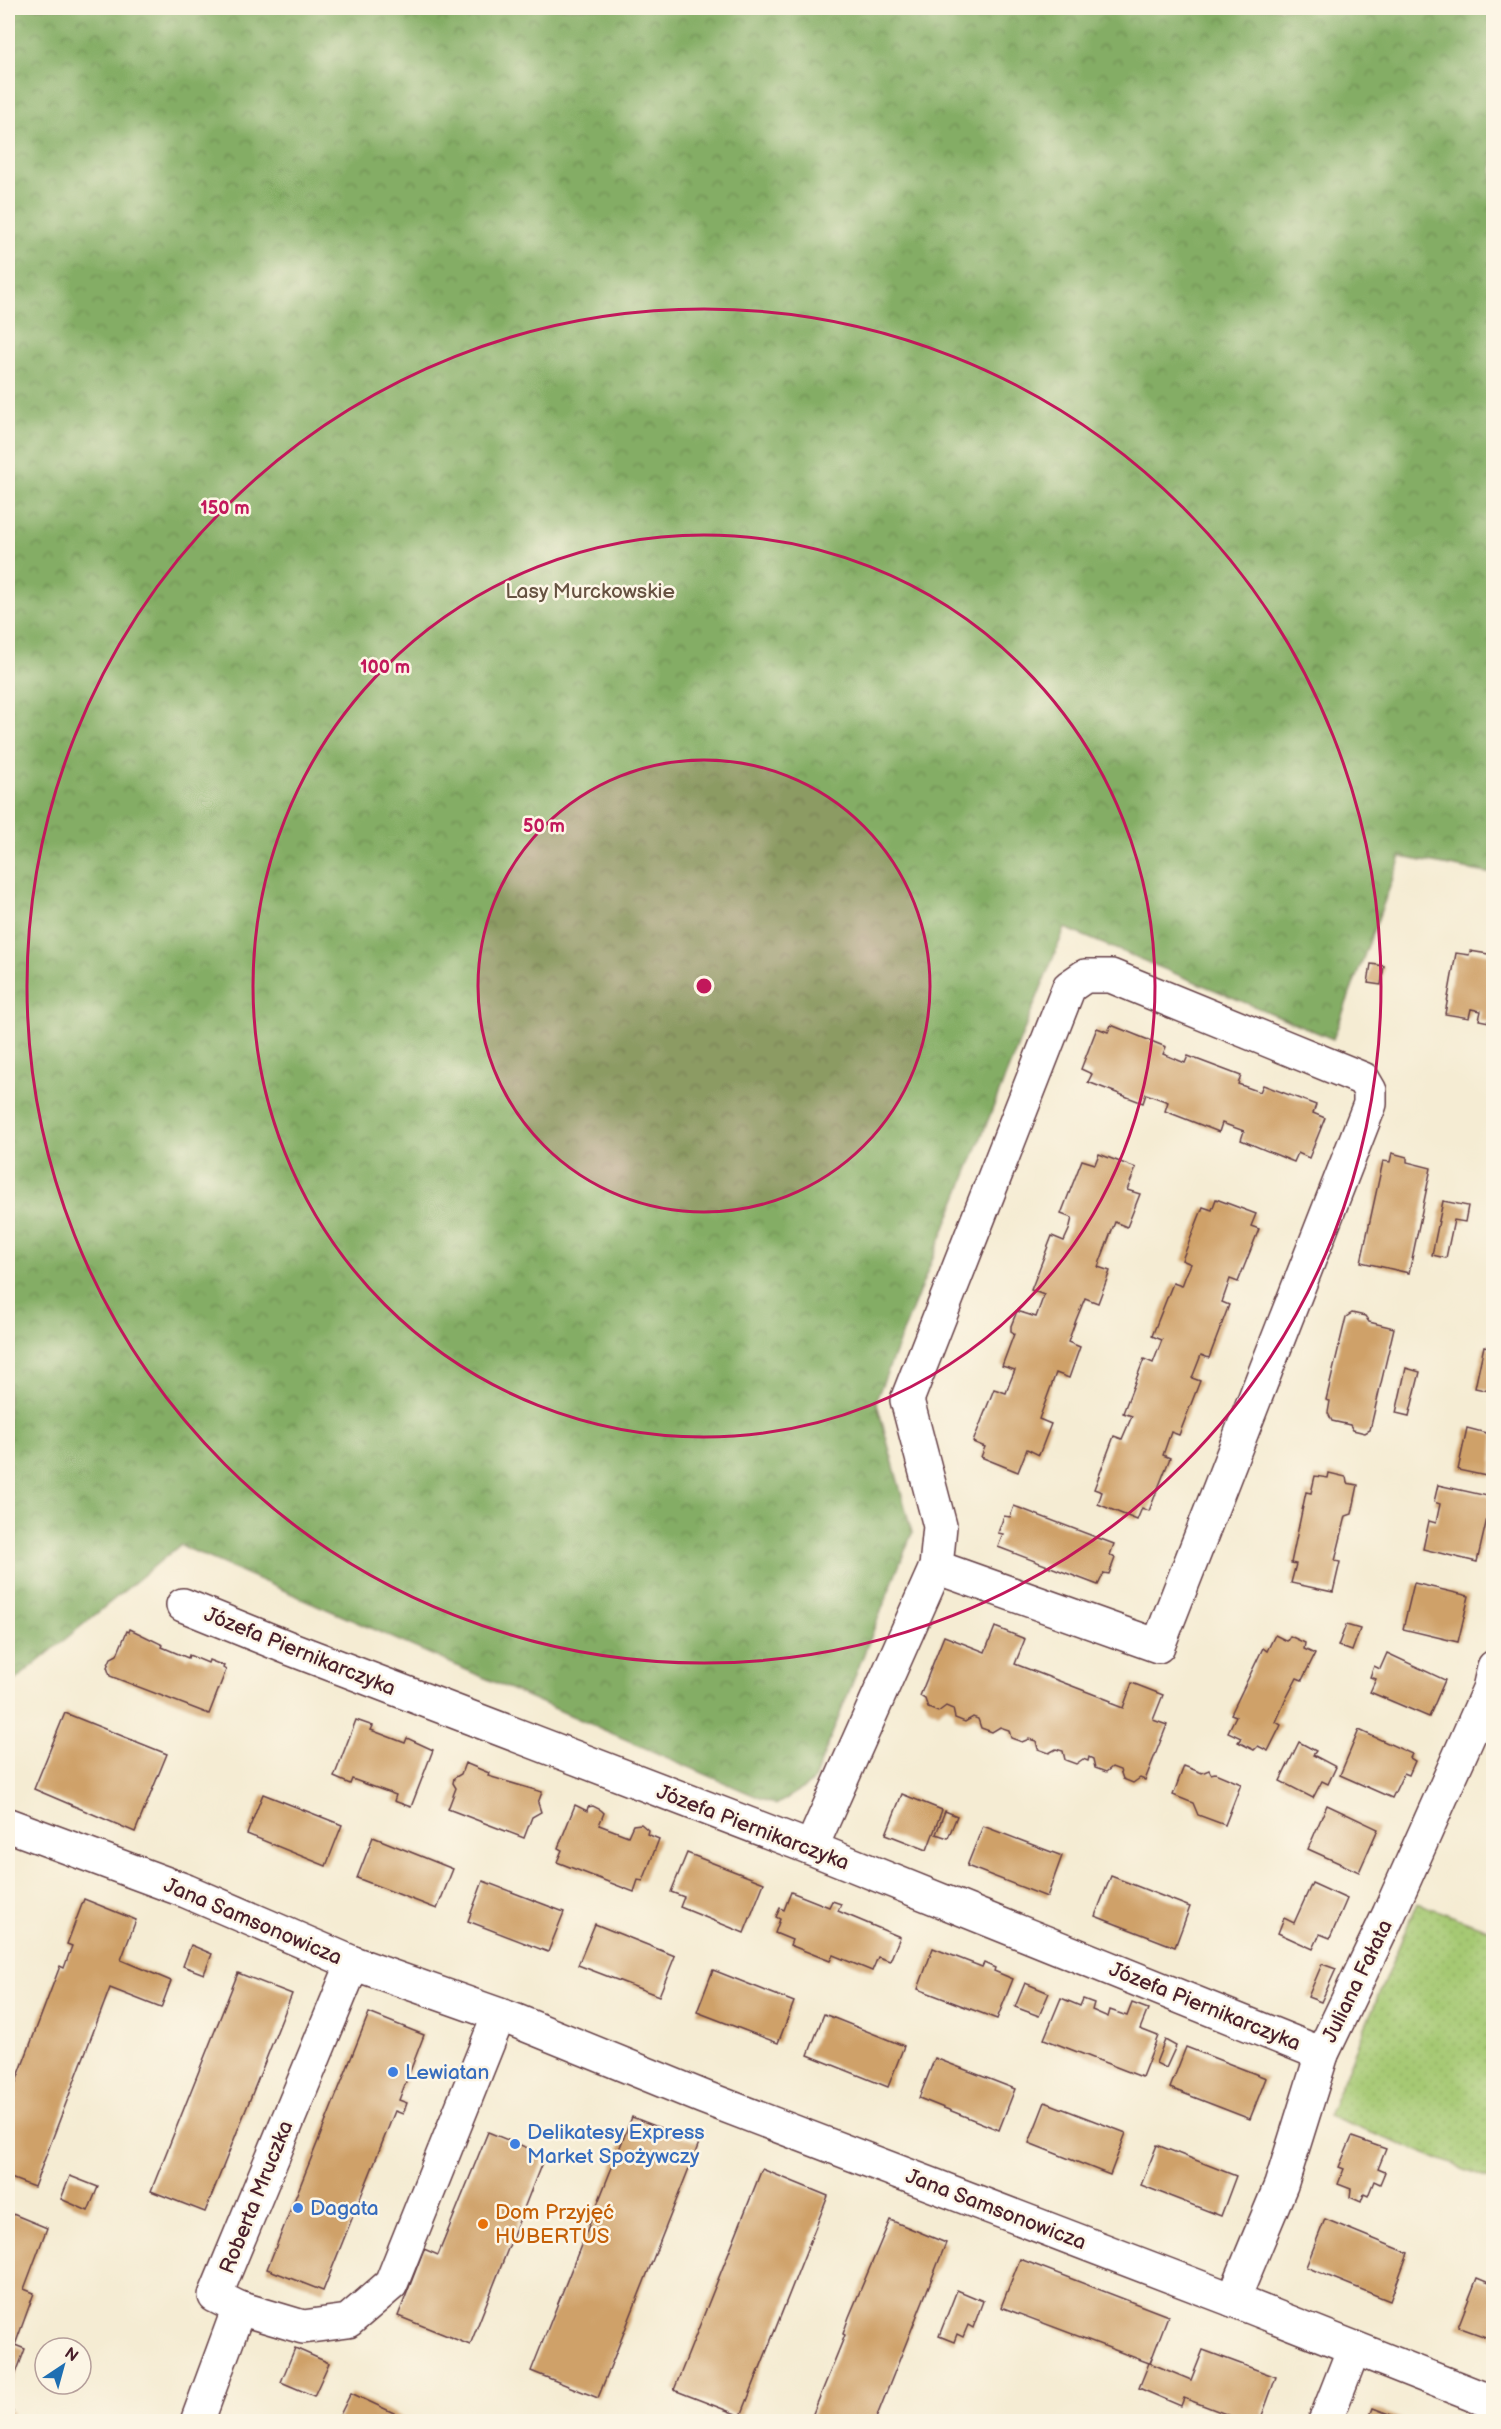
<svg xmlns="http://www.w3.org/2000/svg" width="1501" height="2429" font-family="'Balsamiq Sans',sans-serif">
  <defs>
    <pattern id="forest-crowns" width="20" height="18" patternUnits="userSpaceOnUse" patternTransform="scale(1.5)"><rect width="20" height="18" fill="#84ad65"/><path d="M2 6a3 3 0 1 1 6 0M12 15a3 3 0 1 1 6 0" fill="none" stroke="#6e8c53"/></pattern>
    <pattern id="park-dots" width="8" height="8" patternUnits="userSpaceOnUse" patternTransform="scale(1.5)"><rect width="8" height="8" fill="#a6c973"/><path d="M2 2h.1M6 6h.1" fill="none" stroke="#90ac64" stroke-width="1.8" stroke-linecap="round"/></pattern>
  </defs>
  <rect width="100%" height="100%" fill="#fcf5e5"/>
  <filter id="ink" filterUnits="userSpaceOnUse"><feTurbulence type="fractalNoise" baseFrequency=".0167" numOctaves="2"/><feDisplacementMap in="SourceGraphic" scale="12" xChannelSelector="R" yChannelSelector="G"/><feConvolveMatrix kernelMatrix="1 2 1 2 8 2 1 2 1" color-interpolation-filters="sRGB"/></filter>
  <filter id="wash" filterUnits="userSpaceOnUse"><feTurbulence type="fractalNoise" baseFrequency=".008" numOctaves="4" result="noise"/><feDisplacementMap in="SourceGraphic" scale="24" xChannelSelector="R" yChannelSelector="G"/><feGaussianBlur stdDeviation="1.35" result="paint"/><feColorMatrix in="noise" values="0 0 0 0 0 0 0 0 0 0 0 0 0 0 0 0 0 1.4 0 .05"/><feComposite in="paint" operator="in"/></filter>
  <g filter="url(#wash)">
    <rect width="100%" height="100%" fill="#f5ecd3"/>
    <path fill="url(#forest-crowns)" stroke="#676648" stroke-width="1.5" d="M 8,8 L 1493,8 L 1493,874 L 1401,857 L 1333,1039 L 1065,928 L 876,1400 L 912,1533 L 813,1782 L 776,1805 L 180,1545 L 8,1686 Z"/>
    <path fill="url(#park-dots)" stroke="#78744f" stroke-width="1.5" d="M 1417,1903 L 1493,1931 L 1493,2180 L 1328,2116 Z"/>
    <g id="blocks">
      <g fill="#cfa169">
        <path d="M 1470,951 L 1494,955 L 1494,1023 L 1479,1020 L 1481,1011 L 1471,1009 L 1469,1018 L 1445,1014 L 1456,953 L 1469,955 Z"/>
        <path d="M 1371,964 L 1384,966 L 1381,985 L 1368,983 Z"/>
        <path d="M 1111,1025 L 1166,1047 L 1163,1054 L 1185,1063 L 1188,1056 L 1241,1076 L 1238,1084 L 1260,1092 L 1263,1085 L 1316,1105 L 1313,1113 L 1325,1118 L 1309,1158 L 1298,1153 L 1294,1162 L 1241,1140 L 1244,1131 L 1222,1123 L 1219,1132 L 1165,1111 L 1168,1102 L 1146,1094 L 1143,1103 L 1088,1082 L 1092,1074 L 1081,1069 L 1097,1028 L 1108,1032 Z"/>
        <path d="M 1392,1153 L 1407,1157 L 1407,1162 L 1431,1168 L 1409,1273 L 1361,1262 L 1383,1161 L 1390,1162 Z"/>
        <path d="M 1099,1154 L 1136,1168 L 1127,1190 L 1140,1194 L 1127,1227 L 1115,1222 L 1098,1267 L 1110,1271 L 1098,1303 L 1085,1298 L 1076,1320 L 1068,1342 L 1080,1347 L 1069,1378 L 1056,1373 L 1039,1419 L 1051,1424 L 1039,1455 L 1027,1449 L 1018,1472 L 981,1457 L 985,1447 L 973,1442 L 994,1389 L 1006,1393 L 1010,1382 L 1015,1370 L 1002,1366 L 1014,1334 L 1011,1332 L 1011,1326 L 1017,1311 L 1036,1317 L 1044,1295 L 1031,1290 L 1052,1236 L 1064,1241 L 1069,1230 L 1072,1218 L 1061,1214 L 1082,1160 L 1095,1164 Z"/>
        <path d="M 1216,1199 L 1256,1214 L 1251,1226 L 1259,1229 L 1238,1282 L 1230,1279 L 1222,1302 L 1229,1305 L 1209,1358 L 1201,1355 L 1192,1378 L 1200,1381 L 1179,1435 L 1171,1432 L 1163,1455 L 1170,1458 L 1149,1511 L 1142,1508 L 1137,1520 L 1098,1504 L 1102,1492 L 1094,1489 L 1114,1436 L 1122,1439 L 1132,1416 L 1123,1413 L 1144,1359 L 1153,1363 L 1162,1340 L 1152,1336 L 1173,1283 L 1182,1286 L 1186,1275 L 1191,1264 L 1182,1260 L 1203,1207 L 1212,1210 Z"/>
        <path d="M 1443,1201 L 1468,1206 L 1465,1222 L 1454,1220 L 1446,1258 L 1432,1255 Z"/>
        <path d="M 1352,1313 L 1365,1316 L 1369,1322 L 1394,1328 L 1370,1430 L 1365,1433 L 1353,1430 L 1350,1425 L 1332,1421 L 1328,1413 L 1330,1401 L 1326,1400 L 1346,1317 Z"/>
        <path d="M 1484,1346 L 1494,1348 L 1494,1392 L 1475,1388 Z"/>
        <path d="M 1406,1368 L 1420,1372 L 1409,1416 L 1396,1413 Z"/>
        <path d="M 1467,1428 L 1494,1435 L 1491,1477 L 1458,1470 Z"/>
        <path d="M 1329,1473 L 1346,1477 L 1347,1483 L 1358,1485 L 1352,1514 L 1346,1516 L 1335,1561 L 1340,1562 L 1333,1592 L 1291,1583 L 1296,1564 L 1291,1563 L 1306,1492 L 1311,1493 L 1315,1476 L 1328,1478 Z"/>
        <path d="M 1438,1485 L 1492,1497 L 1477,1562 L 1423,1549 L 1429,1521 L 1436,1523 L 1440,1504 L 1434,1502 Z"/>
        <path d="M 1014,1506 L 1114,1544 L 1110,1555 L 1115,1558 L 1109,1574 L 1104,1573 L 1098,1585 L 998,1547 L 1003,1534 L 998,1533 L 1004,1516 L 1010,1517 Z"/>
        <path d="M 1414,1583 L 1469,1596 L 1458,1642 L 1403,1629 Z"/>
        <path d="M 1346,1625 L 1360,1629 L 1352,1651 L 1338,1646 Z"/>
        <path d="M 995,1627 L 1025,1639 L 1015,1664 L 1111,1701 L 1110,1703 L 1123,1708 L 1132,1683 L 1163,1695 L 1153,1720 L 1167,1725 L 1145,1780 L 1140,1778 L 1133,1783 L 1123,1779 L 1120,1770 L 1112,1767 L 1106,1772 L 1095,1768 L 1093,1759 L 1089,1757 L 1088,1761 L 1083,1759 L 1076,1764 L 1065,1760 L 1063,1751 L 1056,1749 L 1049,1753 L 1038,1749 L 1036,1741 L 1029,1739 L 1022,1742 L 1011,1738 L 1009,1730 L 1000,1727 L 992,1732 L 981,1728 L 978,1719 L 973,1717 L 965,1722 L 955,1718 L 953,1709 L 946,1706 L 938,1712 L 928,1708 L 925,1699 L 920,1696 L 944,1636 L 985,1652 Z"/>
        <path d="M 130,1629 L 163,1645 L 162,1647 L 188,1658 L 189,1655 L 208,1663 L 209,1660 L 224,1666 L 223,1668 L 226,1670 L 209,1714 L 110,1676 L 107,1667 L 111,1658 L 117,1655 L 127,1631 L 129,1632 Z"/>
        <path d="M 1275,1635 L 1287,1641 L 1290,1636 L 1305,1643 L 1304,1649 L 1315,1654 L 1302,1680 L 1297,1678 L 1286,1699 L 1276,1722 L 1281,1725 L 1268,1751 L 1258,1746 L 1254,1750 L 1238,1742 L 1241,1738 L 1228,1732 L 1236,1716 L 1231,1714 L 1263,1648 L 1267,1651 Z"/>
        <path d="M 1387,1653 L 1445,1680 L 1429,1717 L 1370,1692 L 1376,1679 L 1370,1677 L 1374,1666 L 1380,1669 Z"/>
        <path d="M 65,1713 L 167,1754 L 135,1832 L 34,1789 Z"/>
        <path d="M 356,1720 L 373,1726 L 371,1730 L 405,1743 L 407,1738 L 433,1750 L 411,1807 L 394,1801 L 396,1795 L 352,1779 L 350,1784 L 334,1777 Z"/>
        <path d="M 1359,1730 L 1412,1754 L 1410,1758 L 1415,1761 L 1409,1775 L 1404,1773 L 1392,1798 L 1340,1775 Z"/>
        <path d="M 1299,1742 L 1316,1751 L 1313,1755 L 1336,1767 L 1328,1784 L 1322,1781 L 1313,1798 L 1280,1781 Z"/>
        <path d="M 465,1763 L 489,1773 L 488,1776 L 542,1792 L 538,1803 L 541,1812 L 532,1817 L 524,1838 L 448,1809 L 456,1788 L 453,1783 L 454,1778 L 461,1774 Z"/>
        <path d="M 1184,1766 L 1202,1773 L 1209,1770 L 1211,1774 L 1215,1773 L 1241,1784 L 1225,1825 L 1198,1815 L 1193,1803 L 1173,1795 Z"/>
        <path d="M 263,1794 L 342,1825 L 326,1866 L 247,1834 Z"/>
        <path d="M 902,1794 L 942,1810 L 927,1850 L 886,1834 Z"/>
        <path d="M 575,1805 L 587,1811 L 588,1807 L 593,1806 L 601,1810 L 604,1813 L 599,1825 L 628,1836 L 633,1825 L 641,1824 L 648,1830 L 647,1834 L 659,1839 L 643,1881 L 638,1880 L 634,1892 L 557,1862 L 562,1850 L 558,1848 Z"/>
        <path d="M 1327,1805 L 1378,1829 L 1359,1872 L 1308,1849 Z"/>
        <path d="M 945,1811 L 957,1816 L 948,1838 L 936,1834 Z"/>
        <path d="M 983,1826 L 1062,1856 L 1047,1897 L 967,1866 Z"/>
        <path d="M 373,1837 L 453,1869 L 437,1909 L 357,1878 Z"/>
        <path d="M 687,1853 L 764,1883 L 744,1933 L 680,1907 L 684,1897 L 671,1892 Z"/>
        <path d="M 1111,1876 L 1190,1907 L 1175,1947 L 1095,1916 Z"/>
        <path d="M 483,1881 L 564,1912 L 548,1952 L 468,1921 Z"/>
        <path d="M 1312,1883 L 1347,1899 L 1330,1938 L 1320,1934 L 1313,1949 L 1278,1933 L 1284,1918 L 1294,1923 Z"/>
        <path d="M 791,1892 L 829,1907 L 832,1901 L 841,1904 L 838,1911 L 900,1937 L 890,1961 L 878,1957 L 872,1971 L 833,1955 L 830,1961 L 790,1945 L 792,1940 L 775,1933 L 780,1919 L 776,1917 L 780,1908 L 784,1910 Z"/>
        <path d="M 84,1899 L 136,1920 L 121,1960 L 171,1981 L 161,2008 L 110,1988 L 34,2187 L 8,2177 L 8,2103 L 60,1966 L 64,1968 L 72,1946 L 67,1944 Z"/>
        <path d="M 595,1924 L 675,1956 L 659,1996 L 578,1965 Z"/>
        <path d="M 191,1945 L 212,1954 L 204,1974 L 183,1966 Z"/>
        <path d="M 933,1948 L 982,1967 L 984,1963 L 995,1968 L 994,1971 L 1013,1979 L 997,2019 L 918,1989 Z"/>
        <path d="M 1322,1964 L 1336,1969 L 1321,2002 L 1308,1997 Z"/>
        <path d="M 713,1970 L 794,2002 L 778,2043 L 697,2012 Z"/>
        <path d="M 238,1973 L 292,1994 L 205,2212 L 151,2191 Z"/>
        <path d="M 1025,1983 L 1049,1993 L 1039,2016 L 1015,2007 Z"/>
        <path d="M 1061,1998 L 1080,2006 L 1083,1999 L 1094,2003 L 1092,2010 L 1108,2017 L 1110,2010 L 1127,2016 L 1132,2003 L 1148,2009 L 1140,2029 L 1158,2036 L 1142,2077 L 1044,2039 Z"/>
        <path d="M 369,2013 L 424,2035 L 399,2100 L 407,2103 L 403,2114 L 395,2111 L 323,2291 L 267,2269 Z"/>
        <path d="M 824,2014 L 904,2046 L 888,2087 L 808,2055 Z"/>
        <path d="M 1165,2040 L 1176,2046 L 1166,2068 L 1156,2063 Z"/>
        <path d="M 1186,2047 L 1266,2078 L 1250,2119 L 1170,2088 Z"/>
        <path d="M 935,2058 L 1015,2089 L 999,2130 L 919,2098 Z"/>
        <path d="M 1045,2102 L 1126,2133 L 1110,2175 L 1029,2143 Z"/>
        <path d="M 632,2117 L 699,2143 L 598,2398 L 531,2371 Z"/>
        <path d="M 488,2132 L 545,2155 L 470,2345 L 398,2316 L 424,2249 L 438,2255 Z"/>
        <path d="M 1352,2137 L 1386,2149 L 1378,2169 L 1385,2172 L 1380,2184 L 1374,2181 L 1368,2196 L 1364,2194 L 1361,2202 L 1350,2197 L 1351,2189 L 1338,2184 L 1344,2169 L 1339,2167 Z"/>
        <path d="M 1157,2145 L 1236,2176 L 1221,2216 L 1141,2185 Z"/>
        <path d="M 762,2169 L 828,2196 L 741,2416 L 674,2390 Z"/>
        <path d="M 70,2176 L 98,2187 L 88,2211 L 61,2199 Z"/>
        <path d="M 8,2212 L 47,2228 L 24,2289 L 34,2293 L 15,2345 L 25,2349 L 8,2395 Z"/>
        <path d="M 1325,2219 L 1408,2253 L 1390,2301 L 1306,2267 Z"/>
        <path d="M 890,2220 L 946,2243 L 875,2421 L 810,2421 L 845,2335 L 843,2334 L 849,2317 Z"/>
        <path d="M 1020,2259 L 1168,2316 L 1150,2363 L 1191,2380 L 1203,2350 L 1276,2377 L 1260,2421 L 1244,2421 L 1184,2398 L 1181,2406 L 1139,2388 L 1149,2363 L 1001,2307 Z"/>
        <path d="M 1477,2278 L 1494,2285 L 1494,2340 L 1458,2327 Z"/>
        <path d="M 957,2290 L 983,2301 L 973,2328 L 968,2325 L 963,2337 L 957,2334 L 954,2342 L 939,2336 Z"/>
        <path d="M 295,2348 L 329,2363 L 314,2396 L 281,2382 Z"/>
        <path d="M 351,2393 L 411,2421 L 337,2421 Z"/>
        <path d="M 1373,2408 L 1407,2421 L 1368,2421 Z"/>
        <path d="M 8,2410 L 13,2412 L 9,2421 L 8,2421 Z"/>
      </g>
    </g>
  </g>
  <g filter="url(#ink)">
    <use href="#blocks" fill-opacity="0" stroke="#643e44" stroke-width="1.5"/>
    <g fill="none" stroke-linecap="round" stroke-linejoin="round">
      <g stroke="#643e44" stroke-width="36">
        <g id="street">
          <path d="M 183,1605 L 289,1648 L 811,1848 L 1322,2054"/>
          <path d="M 8,1825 L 186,1891 L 353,1963 L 514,2020 L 703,2097 L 1233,2300 L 1494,2403"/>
          <path d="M 811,1848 L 936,1567 L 940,1526 L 907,1400 L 1069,987 L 1085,976 L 1111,976 L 1363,1079 L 1370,1091 L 1370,1104 L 1158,1646 L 936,1567"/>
          <path d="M 1233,2300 L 1281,2185 L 1322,2054 L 1389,1914 L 1467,1739 L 1489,1689 L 1494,1667"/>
          <path d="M 239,2308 L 303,2327 L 348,2321 L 391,2284 L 499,2015"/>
          <path d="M 197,2422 L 239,2308 L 215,2296 L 353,1963"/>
          <path d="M 1325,2422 L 1354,2348"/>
        </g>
      </g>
      <use href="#street" stroke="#fff" stroke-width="33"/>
    </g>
  </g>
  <circle cx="704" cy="986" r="226" fill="#c2185b" fill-opacity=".12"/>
  <g fill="none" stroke="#c2185b" stroke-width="3">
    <circle cx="704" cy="986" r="226"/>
    <circle cx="704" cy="986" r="451"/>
    <circle cx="704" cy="986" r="677"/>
  </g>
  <g fill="#3f7fe0" stroke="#fcf5e5" stroke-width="2">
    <circle cx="393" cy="2072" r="6"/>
    <circle cx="515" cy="2144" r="6"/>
    <circle cx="298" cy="2208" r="6"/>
  </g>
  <circle fill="#e8710a" stroke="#fcf5e5" stroke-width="2" cx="483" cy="2224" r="6"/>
  <g text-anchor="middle" stroke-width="5" stroke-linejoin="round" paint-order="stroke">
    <g font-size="21" fill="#665241" stroke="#fcf5e5">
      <text x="590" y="598">Lasy Murckowskie</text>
    </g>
    <g font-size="21" fill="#4a1f2b" stroke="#fcf5e5">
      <text transform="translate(300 1651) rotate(22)" y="7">Józefa Piernikarczyka</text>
      <text transform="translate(753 1827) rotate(21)" y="7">Józefa Piernikarczyka</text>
      <text transform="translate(253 1921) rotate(23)" y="7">Jana Samsonowicza</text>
      <text transform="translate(1357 1981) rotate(-64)" y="7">Juliana Fałata</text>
      <text transform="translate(1205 2006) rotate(22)" y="7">Józefa Piernikarczyka</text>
      <text transform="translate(256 2197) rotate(-68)" y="7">Roberta Mruczka</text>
      <text transform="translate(996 2209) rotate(21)" y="7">Jana Samsonowicza</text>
    </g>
    <g font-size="21" fill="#366cbe" stroke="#fcf5e5" text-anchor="start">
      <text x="405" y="2079">Lewiatan</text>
      <text x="527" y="2139">Delikatesy Express<tspan x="527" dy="24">Market Spożywczy</tspan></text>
      <text x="310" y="2215">Dagata</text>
    </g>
    <g font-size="21" fill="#c56008" stroke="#fcf5e5" text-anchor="start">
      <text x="495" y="2219">Dom Przyjęć<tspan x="495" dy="24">HUBERTUS</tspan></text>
    </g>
  </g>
  <circle cx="704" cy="986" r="9" fill="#c2185b" stroke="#fcf5e5" stroke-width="3"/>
  <g font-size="18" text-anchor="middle" font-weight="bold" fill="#c2185b" stroke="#fcf5e5" stroke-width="5" stroke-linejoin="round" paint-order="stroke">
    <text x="225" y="514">150 m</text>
    <text x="385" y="673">100 m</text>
    <text x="544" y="832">50 m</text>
  </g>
  <rect width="1501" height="2429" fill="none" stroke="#fcf5e5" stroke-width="30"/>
  <g transform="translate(63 2366) rotate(36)"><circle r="28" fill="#fcf5e5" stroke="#b59f9b" stroke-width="1.5"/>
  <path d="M0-4.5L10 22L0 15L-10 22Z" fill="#1f6fb2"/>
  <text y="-9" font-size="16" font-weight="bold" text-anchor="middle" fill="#4a1f2b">N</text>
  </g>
</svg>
